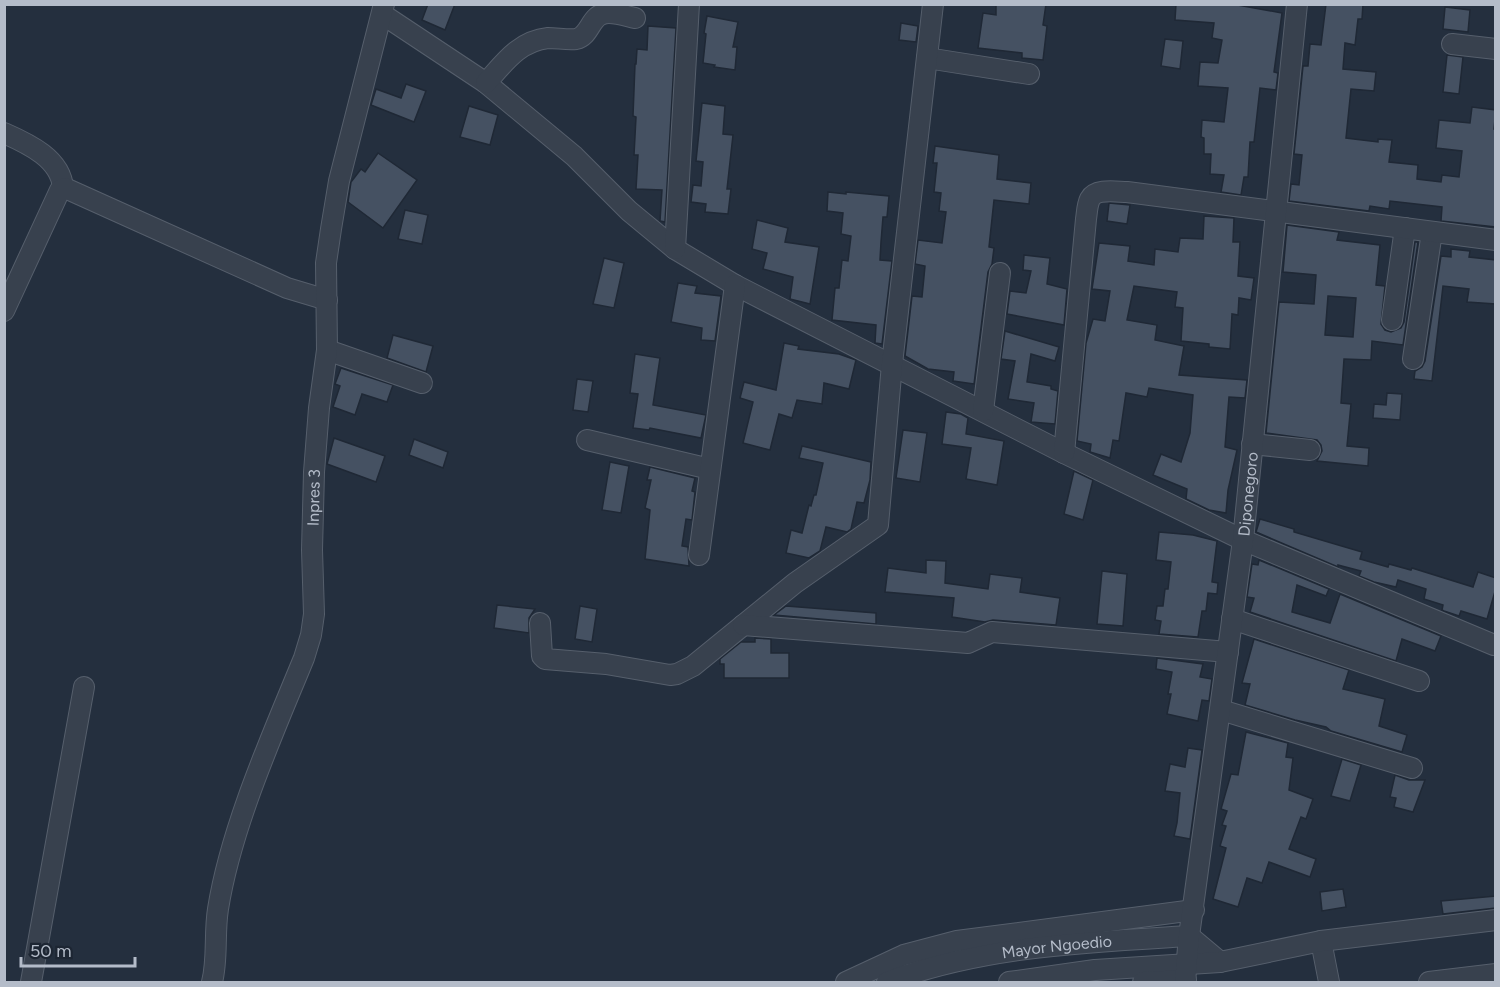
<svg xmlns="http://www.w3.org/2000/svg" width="1500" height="987" font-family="Figtree,sans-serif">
  <rect width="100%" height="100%" fill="#242f3e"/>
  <g fill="#455162" stroke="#1f2835" stroke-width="1.5" fill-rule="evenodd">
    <path d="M 428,4 L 455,4 L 445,30 L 422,20 Z"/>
    <path d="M 996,4 L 1046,4 L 1043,25 L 1047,26 L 1043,60 L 1022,58 L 1022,53 L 978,48 L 983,13 L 996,15 Z"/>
    <path d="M 1176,4 L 1232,4 L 1282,13 L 1274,72 L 1278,73 L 1276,90 L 1260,88 L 1254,142 L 1250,142 L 1248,177 L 1244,177 L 1241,195 L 1221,192 L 1224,175 L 1210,174 L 1211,154 L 1204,154 L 1204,138 L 1201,137 L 1202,120 L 1224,122 L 1228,88 L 1198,86 L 1200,62 L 1218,63 L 1222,40 L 1212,38 L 1214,23 L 1175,20 Z"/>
    <path d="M 1326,4 L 1363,4 L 1362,19 L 1358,19 L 1355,45 L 1345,43 L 1343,69 L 1376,72 L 1374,91 L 1351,89 L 1346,138 L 1378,142 L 1378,139 L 1392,140 L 1389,162 L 1418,165 L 1417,179 L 1441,182 L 1442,175 L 1459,177 L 1462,151 L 1436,148 L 1439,120 L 1470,123 L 1472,107 L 1496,110 L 1494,129 L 1496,129 L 1496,227 L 1441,221 L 1442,207 L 1390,201 L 1389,209 L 1370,206 L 1369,211 L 1289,201 L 1291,184 L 1299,185 L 1302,155 L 1294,154 L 1303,66 L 1308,66 L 1310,44 L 1321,45 Z"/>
    <path d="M 1445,7 L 1470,10 L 1468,32 L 1443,29 Z"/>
    <path d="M 707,16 L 738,22 L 733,47 L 737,47 L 735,70 L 714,67 L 715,65 L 703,63 L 706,34 L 704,33 Z"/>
    <path d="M 901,23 L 918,26 L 916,42 L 899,40 Z"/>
    <path d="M 648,26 L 676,28 L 665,222 L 660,221 L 662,190 L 636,189 L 638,155 L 634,155 L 636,117 L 633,116 L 635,64 L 636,64 L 637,49 L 647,50 Z"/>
    <path d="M 1165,39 L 1183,41 L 1180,69 L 1161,66 Z"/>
    <path d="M 1447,55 L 1463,57 L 1459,94 L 1443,92 Z"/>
    <path d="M 406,84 L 426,91 L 414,122 L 371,105 L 376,89 L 401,98 Z"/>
    <path d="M 702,103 L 725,106 L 723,134 L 733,135 L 727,189 L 731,189 L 728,214 L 705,212 L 706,204 L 691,202 L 693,185 L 701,186 L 703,162 L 696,161 Z"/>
    <path d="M 469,106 L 498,115 L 490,145 L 460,137 Z"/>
    <path d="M 935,146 L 999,155 L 997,179 L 1031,183 L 1029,204 L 994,200 L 989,247 L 994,248 L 992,264 L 988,272 L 974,384 L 953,381 L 954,372 L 928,369 L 905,356 L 912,296 L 922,297 L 925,266 L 915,264 L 918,240 L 942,243 L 946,212 L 939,211 L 941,193 L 934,192 L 937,163 L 933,163 Z"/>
    <path d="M 378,153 L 417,180 L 383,228 L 348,202 L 351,182 L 361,169 L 365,172 Z"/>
    <path d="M 828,192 L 846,194 L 846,192 L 889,196 L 887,217 L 883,217 L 881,242 L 880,260 L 892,261 L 882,344 L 875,343 L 876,325 L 832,320 L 835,288 L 839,288 L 842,260 L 848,261 L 851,236 L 841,234 L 843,213 L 827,211 Z"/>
    <path d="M 1109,203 L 1130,205 L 1127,224 L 1107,221 Z"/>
    <path d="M 405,210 L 428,215 L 422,244 L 398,239 Z"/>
    <path d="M 1204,216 L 1234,218 L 1233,242 L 1240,242 L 1238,276 L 1254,278 L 1251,300 L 1239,298 L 1238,315 L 1232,314 L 1230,349 L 1209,347 L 1209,344 L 1181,341 L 1183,308 L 1175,307 L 1177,292 L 1134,286 L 1127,320 L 1157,325 L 1155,340 L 1184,346 L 1179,375 L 1247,380 L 1245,398 L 1229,397 L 1225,447 L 1237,450 L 1228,490 L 1226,513 L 1209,510 L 1186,499 L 1187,489 L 1153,475 L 1161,454 L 1181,462 L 1190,433 L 1193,395 L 1149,388 L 1147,397 L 1126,393 L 1119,441 L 1113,440 L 1110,458 L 1090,452 L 1091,444 L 1077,441 L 1086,343 L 1093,319 L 1105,321 L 1110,291 L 1092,289 L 1099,243 L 1130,246 L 1128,261 L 1154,265 L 1155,249 L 1178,252 L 1180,238 L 1203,239 Z"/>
    <path d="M 757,220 L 788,228 L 785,242 L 819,247 L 810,304 L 790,299 L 793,277 L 763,269 L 767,253 L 752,249 Z"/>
    <path d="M 1287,225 L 1339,232 L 1337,240 L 1380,245 L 1376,285 L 1385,286 L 1381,324 L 1385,330 L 1391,332 L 1401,328 L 1404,322 L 1415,242 L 1418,242 L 1403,345 L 1372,341 L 1371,360 L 1344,359 L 1341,403 L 1351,404 L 1347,446 L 1369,448 L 1368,466 L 1317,461 L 1322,451 L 1321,445 L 1317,440 L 1266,433 L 1279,302 L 1314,304 L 1316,275 L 1283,272 ZM 1328,296 L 1356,298 L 1353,337 L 1325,335 Z"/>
    <path d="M 1451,249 L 1470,251 L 1469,257 L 1496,260 L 1496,304 L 1467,302 L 1469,289 L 1443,286 L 1432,381 L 1414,379 L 1415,371 L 1422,367 L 1425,361 L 1441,256 L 1451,257 Z"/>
    <path d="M 1024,255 L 1050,258 L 1047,284 L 1067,289 L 1064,325 L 1007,314 L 1010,291 L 1026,293 L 1031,271 L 1023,270 Z"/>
    <path d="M 604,258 L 624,263 L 614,308 L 593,304 Z"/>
    <path d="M 678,283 L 697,286 L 695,293 L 721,296 L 715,341 L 701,340 L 702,328 L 671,322 Z"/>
    <path d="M 1005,331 L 1059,347 L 1055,361 L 1031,354 L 1027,382 L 1051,386 L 1051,389 L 1058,391 L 1055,424 L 1031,422 L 1034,403 L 1008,399 L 1015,361 L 1001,359 Z"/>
    <path d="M 393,335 L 433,346 L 426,372 L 387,358 Z"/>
    <path d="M 784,343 L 799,346 L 798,349 L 839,354 L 856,360 L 849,389 L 824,383 L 822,404 L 797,400 L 792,418 L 779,414 L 770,450 L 743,443 L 753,402 L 740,398 L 744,382 L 776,390 Z"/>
    <path d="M 635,354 L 660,358 L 653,405 L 706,415 L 701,438 L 650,428 L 649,430 L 633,428 L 638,394 L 630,393 Z"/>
    <path d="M 341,368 L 393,385 L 387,402 L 362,394 L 355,415 L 333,407 L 340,386 L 335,384 Z"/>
    <path d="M 577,379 L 593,381 L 588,412 L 573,410 Z"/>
    <path d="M 1387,393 L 1402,394 L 1400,420 L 1373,418 L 1374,404 L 1386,405 Z"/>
    <path d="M 946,412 L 961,414 L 968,418 L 966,434 L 1004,441 L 997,485 L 966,479 L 971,448 L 942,444 Z"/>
    <path d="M 903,430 L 927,433 L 920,482 L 896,478 Z"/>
    <path d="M 334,438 L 385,456 L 376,482 L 327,464 Z"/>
    <path d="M 414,439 L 448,452 L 443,468 L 409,455 Z"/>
    <path d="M 802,446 L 871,462 L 870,480 L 864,503 L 857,502 L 851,529 L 847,532 L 826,527 L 820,551 L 809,558 L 786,553 L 791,530 L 802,533 L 809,505 L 811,506 L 814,495 L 816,495 L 823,463 L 799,458 Z"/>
    <path d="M 610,462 L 629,466 L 621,513 L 602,510 Z"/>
    <path d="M 650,467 L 695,478 L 692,491 L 695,492 L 692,520 L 686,519 L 682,546 L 688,547 L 689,566 L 645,559 L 650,510 L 645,508 L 651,480 L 647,480 Z"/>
    <path d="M 1074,471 L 1093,480 L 1083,520 L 1064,514 Z"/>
    <path d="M 1260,519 L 1294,529 L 1294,532 L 1362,552 L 1360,559 L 1388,567 L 1389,564 L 1411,570 L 1412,568 L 1473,587 L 1478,572 L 1496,578 L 1496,588 L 1487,619 L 1461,611 L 1459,616 L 1444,611 L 1442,610 L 1443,605 L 1424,599 L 1426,589 L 1398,580 L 1396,587 L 1374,582 L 1359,576 L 1361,571 L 1338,565 L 1338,567 L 1256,532 Z"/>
    <path d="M 1159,532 L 1193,535 L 1217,541 L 1212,582 L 1218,583 L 1217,594 L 1208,593 L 1206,611 L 1202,611 L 1198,637 L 1159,634 L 1161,621 L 1155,620 L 1157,606 L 1163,606 L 1165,589 L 1168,589 L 1171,562 L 1156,560 Z"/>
    <path d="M 926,560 L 946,561 L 945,583 L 988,589 L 990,574 L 1022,578 L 1020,592 L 1060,598 L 1056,625 L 993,620 L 985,622 L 952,617 L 954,598 L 885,592 L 888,568 L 926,573 Z"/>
    <path d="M 1259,560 L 1329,589 L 1326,596 L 1297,585 L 1292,612 L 1330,623 L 1340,594 L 1441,636 L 1435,651 L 1402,639 L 1396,661 L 1250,612 L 1254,598 L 1247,597 L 1252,564 L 1258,565 Z"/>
    <path d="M 1102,571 L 1127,574 L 1123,626 L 1097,624 Z"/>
    <path d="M 497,605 L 535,609 L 529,618 L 529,633 L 494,628 Z"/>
    <path d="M 580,606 L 597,609 L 592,642 L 575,639 Z"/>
    <path d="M 786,606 L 876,613 L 876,624 L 774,615 Z"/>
    <path d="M 755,638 L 771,639 L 771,653 L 789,653 L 789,678 L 724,678 L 724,664 L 720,664 L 720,659 L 741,642 L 755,642 Z"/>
    <path d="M 1254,639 L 1349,670 L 1343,689 L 1385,699 L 1379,726 L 1407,735 L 1402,752 L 1331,731 L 1326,727 L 1295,720 L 1245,705 L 1250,684 L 1242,683 Z"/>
    <path d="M 1157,658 L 1203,664 L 1200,677 L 1212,679 L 1209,701 L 1202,700 L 1198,721 L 1167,714 L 1171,694 L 1168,694 L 1172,672 L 1156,669 Z"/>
    <path d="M 1246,732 L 1288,743 L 1286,757 L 1293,758 L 1289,790 L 1313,799 L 1306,819 L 1301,817 L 1289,849 L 1316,859 L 1310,877 L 1269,862 L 1262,883 L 1247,878 L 1238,907 L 1213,899 L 1226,848 L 1220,846 L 1226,826 L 1222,825 L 1227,811 L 1221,809 L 1231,774 L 1238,775 Z"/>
    <path d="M 1188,748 L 1202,750 L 1190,839 L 1174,836 L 1177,823 L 1180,793 L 1165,791 L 1170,764 L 1185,767 Z"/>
    <path d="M 1342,759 L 1361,765 L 1350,801 L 1331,796 Z"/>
    <path d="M 1395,775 L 1409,780 L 1425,780 L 1413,812 L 1394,807 L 1396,798 L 1390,797 Z"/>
    <path d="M 1343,889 L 1346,907 L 1322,911 L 1320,892 Z"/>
    <path d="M 1496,896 L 1496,908 L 1443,914 L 1441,901 Z"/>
  </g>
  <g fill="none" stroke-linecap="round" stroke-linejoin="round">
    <g stroke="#565f6c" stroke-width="22">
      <g id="minor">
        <path d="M 382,14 L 486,83 L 574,156 L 629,211 L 675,249 L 735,285 L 1064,453 L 1243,540 L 1494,645"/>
        <path d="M 1452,44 L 1496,49"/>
        <path d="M 927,58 L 1029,74"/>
        <path d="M 486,83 C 504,63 519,41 548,38 C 557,38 568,40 576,39 C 590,36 590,17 603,14 C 611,11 626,16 635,18"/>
        <path d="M 4,133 C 29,144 61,159 63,188"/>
        <path d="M 675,249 L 689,4"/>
        <path d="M 4,311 L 60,190 L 65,188 L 287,288 L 327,300"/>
        <path d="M 1392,320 L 1405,228"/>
        <path d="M 327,350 L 422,383"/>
        <path d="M 1413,359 L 1432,232"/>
        <path d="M 983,411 L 1000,273"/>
        <path d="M 587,440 L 710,469"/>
        <path d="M 1252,444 L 1310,450"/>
        <path d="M 1064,453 L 1086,219 C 1087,213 1087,205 1090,199 C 1096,188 1117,192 1127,192 L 1496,240"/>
        <path d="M 699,555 L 735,285"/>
        <path d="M 1232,619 L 1419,681"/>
        <path d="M 540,623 L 542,656 L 545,659 L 606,664 L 670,675 L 677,674 L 693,666 L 795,583 L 878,525 L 892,364 L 933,4"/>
        <path d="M 743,625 L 968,643 L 992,632 L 1228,652"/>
        <path d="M 1221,710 L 1412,768"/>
        <path d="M 1321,941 L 1329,982"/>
        <path d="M 31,982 L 84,687"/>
        <path id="s1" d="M 212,982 C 218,959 214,934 218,909 C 231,827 272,736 304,658 L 311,635 L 314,614 L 312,550 L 314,472 L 319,408 L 327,350 L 326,263 L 331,229 L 339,181 L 384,4"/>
        <path d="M 846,982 L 904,955 L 957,941 L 1194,910"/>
        <path id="s2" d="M 887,982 C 982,946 1088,942 1189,936 L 1220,962"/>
        <path d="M 1009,982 L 1095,970 L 1220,962 L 1321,941 L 1496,920"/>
        <path d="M 1143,982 L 1186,980"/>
        <path id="s3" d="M 1185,982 L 1189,936 L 1243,540 L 1297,4"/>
        <path d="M 1429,982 L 1496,974"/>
      </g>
    </g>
    <use href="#minor" stroke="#38414e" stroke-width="20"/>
  </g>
  <g text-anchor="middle" stroke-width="4.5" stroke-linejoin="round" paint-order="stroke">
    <g font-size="16" fill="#b4bcc9" stroke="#1d2633">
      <text dy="6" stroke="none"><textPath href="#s3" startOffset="492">Diponegoro</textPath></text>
      <text dy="6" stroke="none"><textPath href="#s1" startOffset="501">Inpres 3</textPath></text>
      <text dy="6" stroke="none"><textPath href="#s2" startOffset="174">Mayor Ngoedio</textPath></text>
    </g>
  </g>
  <rect width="1500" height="987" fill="none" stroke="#b4bcc9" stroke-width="12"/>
  <path d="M21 957v9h114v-9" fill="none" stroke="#b4bcc9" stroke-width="3"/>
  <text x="30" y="957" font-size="18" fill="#b4bcc9" stroke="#1d2633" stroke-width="4.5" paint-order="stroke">50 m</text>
</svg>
